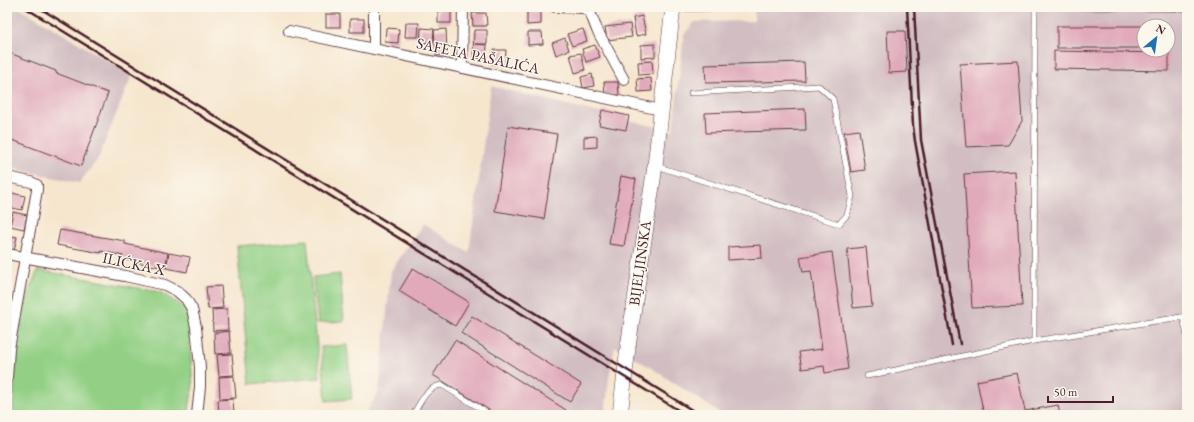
<svg xmlns="http://www.w3.org/2000/svg" width="1194" height="422" font-family="'EB Garamond',serif">
  <rect width="100%" height="100%" fill="#fbf7ec"/>
  <filter id="ink" filterUnits="userSpaceOnUse"><feTurbulence type="fractalNoise" baseFrequency=".025" numOctaves="2"/><feDisplacementMap in="SourceGraphic" scale="8" xChannelSelector="R" yChannelSelector="G"/><feConvolveMatrix kernelMatrix="1 2 1 2 8 2 1 2 1" color-interpolation-filters="sRGB"/></filter>
  <filter id="wash" filterUnits="userSpaceOnUse"><feTurbulence type="fractalNoise" baseFrequency=".012" numOctaves="4" result="noise"/><feDisplacementMap in="SourceGraphic" scale="16" xChannelSelector="R" yChannelSelector="G"/><feGaussianBlur stdDeviation="0.9" result="paint"/><feColorMatrix in="noise" values="0 0 0 0 0 0 0 0 0 0 0 0 0 0 0 0 0 1.4 0 .05"/><feComposite in="paint" operator="in"/></filter>
  <g filter="url(#wash)">
    <rect width="100%" height="100%" fill="#f6e6ce"/>
    <g fill="#d2bec2" fill-rule="evenodd">
      <path d="M 7,7 L 18,7 L 132,75 L 98,159 L 79,183 L 7,167 Z"/>
      <path d="M 754,7 L 1187,7 L 1187,415 L 723,415 L 653,369 L 615,346 L 609,377 L 605,415 L 365,415 L 379,391 L 391,271 L 423,224 L 469,253 L 491,86 L 673,131 L 684,34 L 695,22 L 754,21 ZM 1144,26 L 1168,26 L 1168,50 L 1144,50 Z"/>
    </g>
    <g fill="#93d085" stroke="#6e7858">
      <path d="M 307,240 L 320,378 L 250,384 L 237,246 Z"/>
      <path d="M 38,270 L 160,292 L 187,309 L 193,386 L 188,415 L 13,415 L 15,350 L 28,293 Z"/>
      <path d="M 340,274 L 344,321 L 318,323 L 313,277 Z"/>
      <path d="M 347,345 L 352,399 L 326,401 L 321,347 Z"/>
    </g>
    <g id="blocks">
      <g fill="#e0aabb">
        <rect x="438" y="9" width="13" height="14"/>
        <path d="M 541,11 L 541,24 L 527,25 L 527,12 Z"/>
        <path d="M 472,13 L 486,13 L 487,26 L 473,26 Z"/>
        <rect x="326" y="14" width="14" height="13"/>
        <path d="M 642,16 L 646,34 L 636,36 L 633,18 Z"/>
        <rect x="350" y="19" width="14" height="13"/>
        <path d="M 406,23 L 419,23 L 418,37 L 405,37 Z"/>
        <path d="M 630,24 L 632,37 L 607,40 L 605,27 Z"/>
        <rect x="1057" y="26" width="87" height="22"/>
        <path d="M 386,28 L 399,29 L 398,43 L 385,42 Z"/>
        <path d="M 421,28 L 434,29 L 433,43 L 420,42 Z"/>
        <path d="M 446,29 L 447,55 L 436,55 L 434,30 Z"/>
        <path d="M 583,29 L 587,41 L 572,46 L 567,34 Z"/>
        <path d="M 474,30 L 487,30 L 487,44 L 475,44 L 487,45 L 486,59 L 473,58 Z"/>
        <path d="M 887,31 L 905,31 L 907,72 L 889,73 Z"/>
        <path d="M 528,32 L 542,32 L 543,44 L 528,45 Z"/>
        <path d="M 565,38 L 569,50 L 556,55 L 552,43 Z"/>
        <path d="M 655,44 L 655,57 L 641,58 L 641,45 Z"/>
        <path d="M 595,45 L 600,57 L 586,62 L 582,49 Z"/>
        <path d="M 493,50 L 506,50 L 505,65 L 492,64 Z"/>
        <path d="M 1054,51 L 1169,53 L 1169,71 L 1054,69 Z"/>
        <path d="M 7,52 L 56,71 L 56,73 L 108,93 L 81,166 L 7,138 Z"/>
        <path d="M 581,53 L 585,70 L 575,73 L 570,55 Z"/>
        <path d="M 652,61 L 653,74 L 639,75 L 638,62 Z"/>
        <path d="M 1018,61 L 1022,121 L 1008,145 L 966,147 L 960,64 Z"/>
        <path d="M 804,62 L 805,81 L 706,83 L 705,65 Z"/>
        <path d="M 592,74 L 594,86 L 583,88 L 581,77 Z"/>
        <path d="M 651,78 L 652,91 L 638,92 L 637,79 Z"/>
        <path d="M 604,82 L 618,82 L 619,95 L 605,95 Z"/>
        <path d="M 805,109 L 806,130 L 706,133 L 705,113 Z"/>
        <path d="M 602,110 L 629,116 L 626,130 L 599,125 Z"/>
        <path d="M 508,126 L 557,134 L 544,219 L 495,211 Z"/>
        <path d="M 859,130 L 865,170 L 851,172 L 844,132 Z"/>
        <path d="M 597,136 L 597,147 L 584,148 L 584,137 Z"/>
        <path d="M 1015,171 L 1022,306 L 972,308 L 964,174 Z"/>
        <path d="M 621,176 L 636,179 L 624,246 L 609,244 Z"/>
        <path d="M 12,193 L 25,196 L 22,210 L 8,207 Z"/>
        <path d="M 13,212 L 27,215 L 24,229 L 10,226 Z"/>
        <path d="M 60,230 L 125,241 L 125,244 L 168,253 L 165,268 L 122,259 L 123,256 L 101,251 L 101,253 L 57,245 Z"/>
        <path d="M 7,235 L 17,237 L 14,251 L 7,249 Z"/>
        <path d="M 761,245 L 762,258 L 728,260 L 728,247 Z"/>
        <path d="M 866,247 L 872,306 L 853,308 L 847,249 Z"/>
        <path d="M 832,252 L 848,369 L 825,373 L 824,366 L 802,369 L 799,352 L 822,349 L 811,271 L 803,272 L 800,257 Z"/>
        <path d="M 169,253 L 190,257 L 187,272 L 166,268 Z"/>
        <path d="M 413,268 L 469,302 L 455,326 L 399,291 Z"/>
        <path d="M 221,286 L 223,308 L 208,309 L 206,287 Z"/>
        <path d="M 227,309 L 228,330 L 213,331 L 212,310 Z"/>
        <path d="M 472,316 L 581,384 L 570,402 L 461,333 Z"/>
        <path d="M 229,331 L 231,353 L 215,354 L 214,333 Z"/>
        <path d="M 455,340 L 566,410 L 562,415 L 497,415 L 433,375 Z"/>
        <path d="M 232,354 L 234,375 L 219,376 L 217,355 Z"/>
        <path d="M 1017,373 L 1025,411 L 1058,405 L 1060,415 L 984,415 L 977,381 Z"/>
        <path d="M 234,376 L 236,398 L 220,399 L 219,377 Z"/>
        <path d="M 233,399 L 234,415 L 219,415 L 218,400 Z"/>
      </g>
    </g>
  </g>
  <g filter="url(#ink)">
    <use href="#blocks" fill-opacity="0" stroke="#643d43" stroke-width="1"/>
    <g fill="none" stroke-linecap="round" stroke-linejoin="round">
      <g stroke="#643d43" stroke-width="6">
        <g id="service">
          <path d="M 1073,7 L 1187,9"/>
          <path d="M 674,9 L 767,7"/>
          <path d="M 656,166 L 839,224 L 847,215 L 852,196 L 833,99 L 819,86 L 691,93"/>
          <path d="M 1183,317 L 1187,336"/>
          <path d="M 1034,341 L 1035,7"/>
          <path d="M 867,376 L 1034,341 L 1187,316"/>
          <path d="M 413,415 C 420,403 426,387 442,385 L 491,415"/>
        </g>
      </g>
      <g stroke="#643d43" stroke-width="12">
        <g id="minor">
          <path d="M 555,7 L 583,8 L 587,10 L 590,12 L 597,30 L 624,80"/>
          <path d="M 289,31 L 661,110"/>
          <path d="M 374,49 L 374,7"/>
          <path d="M 462,68 L 463,7"/>
          <path d="M 7,177 L 31,182 L 37,185 L 37,190 L 9,349 L 7,378"/>
          <path d="M 7,254 L 125,276 L 165,285 L 177,291 L 186,299 L 192,309 L 196,327 L 200,367 L 200,387 L 197,415"/>
        </g>
      </g>
      <g stroke="#643d43" stroke-width="16">
        <path id="secondary" d="M 620,415 L 628,347 L 655,166 L 673,7"/>
      </g>
      <use href="#service" stroke="#fff" stroke-width="5"/>
      <use href="#minor" stroke="#fff" stroke-width="10"/>
      <use href="#secondary" stroke="#fff" stroke-width="15"/>
      <g stroke="#4a1f2b" stroke-width="2.5">
        <path d="M 24,7 L 686,415"/>
        <path d="M 38,7 L 700,415"/>
        <path d="M 907,7 L 913,126 L 915,141 L 952,345"/>
        <path d="M 914,7 L 921,140 L 960,344"/>
      </g>
    </g>
  </g>
  <g text-anchor="middle" stroke-width="3" stroke-linejoin="round" paint-order="stroke">
    <g font-size="15" fill="#4a1f2b" stroke="#fbf7ec">
      <text transform="translate(478 56) rotate(12)" y="5">SAFETA PAŠALIĆA</text>
      <text transform="translate(640 263) rotate(-82)" y="5">BIJELJINSKA</text>
      <text transform="translate(134 264) rotate(12)" y="5">ILIĆKA X</text>
    </g>
  </g>
  <rect width="1194" height="422" fill="none" stroke="#fbf7ec" stroke-width="24"/>
  <g transform="translate(1156 38) rotate(29)"><circle r="19" fill="#fbf7ec" stroke="#b4a19f"/>
  <path d="M0-3L7 15L0 10L-7 15Z" fill="#1f6fb2"/>
  <text y="-6" font-size="11" font-weight="bold" text-anchor="middle" fill="#4a1f2b">N</text>
  </g>
  <path d="M1048 396v6h65v-6" fill="none" stroke="#4a1f2b" stroke-width="2"/>
  <text x="1054" y="396" font-size="12" fill="#4a1f2b" stroke="#fbf7ec" stroke-width="3" paint-order="stroke">50 m</text>
</svg>
